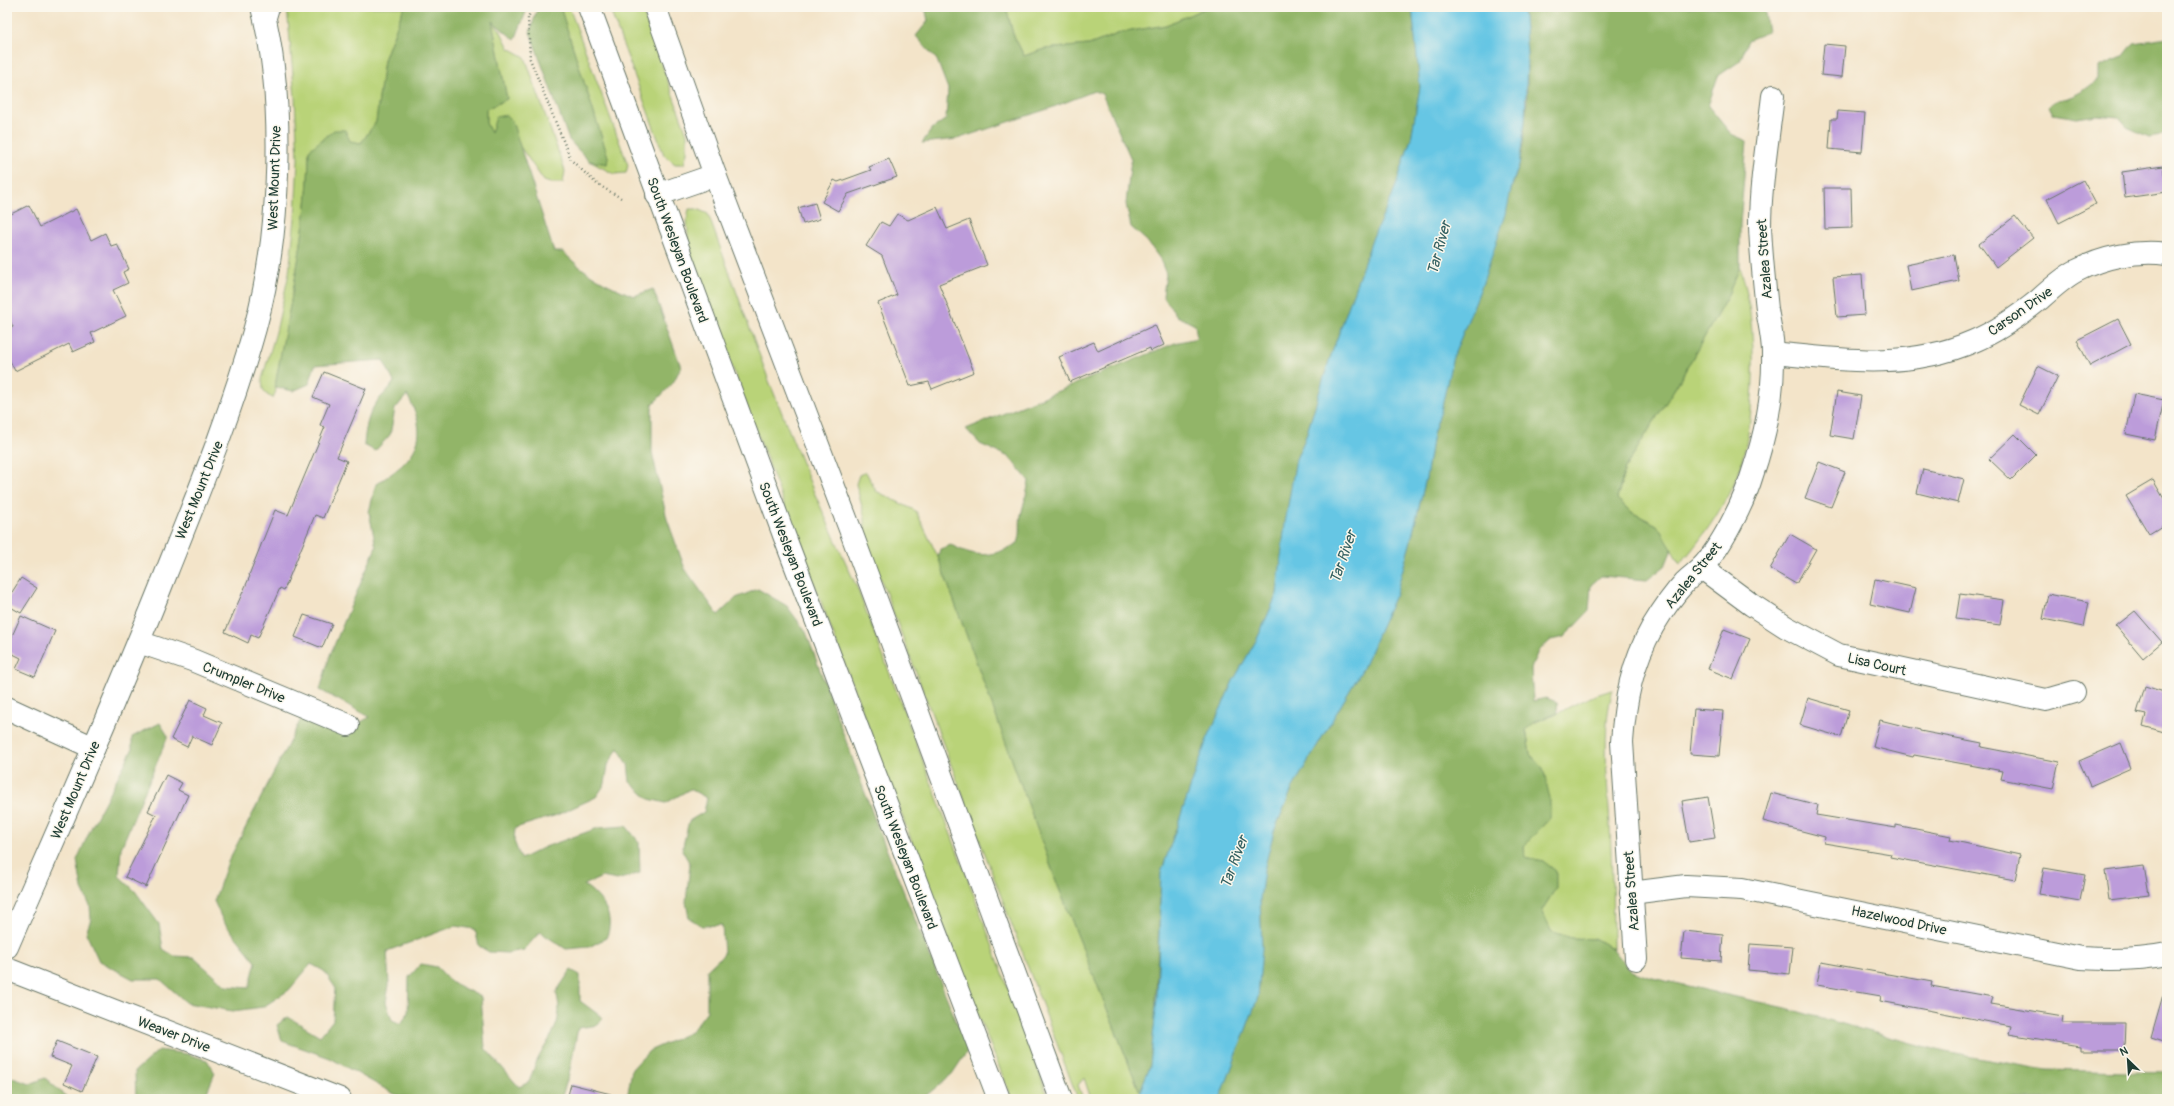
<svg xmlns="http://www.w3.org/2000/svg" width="2174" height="1106" font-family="Pangolin,sans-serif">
  <rect width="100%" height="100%" fill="#fbf7ec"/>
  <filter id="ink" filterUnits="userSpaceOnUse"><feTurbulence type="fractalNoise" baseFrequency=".025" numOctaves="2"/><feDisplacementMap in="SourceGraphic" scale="8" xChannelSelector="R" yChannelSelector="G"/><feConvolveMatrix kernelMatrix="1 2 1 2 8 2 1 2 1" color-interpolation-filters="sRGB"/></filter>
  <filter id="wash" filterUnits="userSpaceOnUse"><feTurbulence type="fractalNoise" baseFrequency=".012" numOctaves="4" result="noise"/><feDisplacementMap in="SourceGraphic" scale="16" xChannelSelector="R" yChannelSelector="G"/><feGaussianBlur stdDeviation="0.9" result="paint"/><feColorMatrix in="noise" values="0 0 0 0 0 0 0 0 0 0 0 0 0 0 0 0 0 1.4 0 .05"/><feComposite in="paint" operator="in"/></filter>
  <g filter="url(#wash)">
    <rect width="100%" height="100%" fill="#f3e4c9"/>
    <g fill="#b9d378" stroke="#6c8856">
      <path d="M 287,7 L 404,7 L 384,60 L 376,122 L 361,143 C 344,140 323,140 309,150 C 309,230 288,308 275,387 L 276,391 L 273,398 L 267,395 L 263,389 L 262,379 L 276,332 L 289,273 L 295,218 L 298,159 L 295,98 Z"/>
      <path d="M 560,7 L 569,7 L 628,165 L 626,173 L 614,174 L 589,161 L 607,164 L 608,157 Z"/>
      <path d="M 609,7 L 641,7 L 687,134 L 687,152 L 684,164 L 675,164 L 664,155 Z"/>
      <path d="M 1006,7 L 1208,7 L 1166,25 L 1120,33 L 1089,45 L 1044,49 L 1024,56 L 1013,34 Z"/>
      <path d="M 492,21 L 500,30 L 509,48 L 525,57 L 565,171 L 563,183 L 550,183 L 544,181 L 519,145 L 512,121 L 491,134 L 486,123 L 486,109 L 507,99 Z"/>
      <path d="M 689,209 L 697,209 L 708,214 L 769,381 L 813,490 L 858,590 L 969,882 L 1049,1099 L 1012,1099 L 963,977 L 689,253 L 687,220 Z"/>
      <path d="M 1740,267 C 1759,321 1758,431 1734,483 C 1720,513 1701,540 1680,564 L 1657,525 L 1631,512 L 1617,499 L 1625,468 L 1680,380 L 1726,299 Z"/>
      <path d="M 866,472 L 876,491 L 916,511 L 938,557 L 1058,886 L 1140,1092 L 1137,1099 L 1091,1099 L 1084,1078 L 1078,1085 L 1083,1099 L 1078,1099 L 865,538 L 865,518 L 856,484 L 859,475 Z"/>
      <path d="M 1613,690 C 1601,725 1608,788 1610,826 C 1612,867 1613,908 1613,949 L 1595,939 L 1571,938 L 1550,931 L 1542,910 L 1556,888 L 1543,861 L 1525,857 L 1524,845 L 1550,818 L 1543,769 L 1530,754 L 1526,729 C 1540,717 1546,720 1559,713 C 1577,702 1593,695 1613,690 Z"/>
    </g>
    <g fill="#92b568" stroke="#58794e">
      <path d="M 404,7 L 528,7 L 515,40 L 492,21 L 507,99 L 486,109 L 486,123 L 491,133 L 496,117 L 506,115 L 512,121 L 554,252 L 563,252 C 585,274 605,284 634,296 L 653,289 L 681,367 L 673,383 L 652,405 L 652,452 L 667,519 L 685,569 L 718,615 L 736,598 L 758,589 L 787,606 L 806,632 L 879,831 L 968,1050 L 952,1074 L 922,1099 L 627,1099 L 632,1069 L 649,1051 L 691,1032 L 707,1011 L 707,970 L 724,954 L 722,925 L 702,926 L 689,918 L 686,902 L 690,864 L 682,850 L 689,821 L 704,812 L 707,798 L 690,789 L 666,803 L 649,799 L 630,782 L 628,764 L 618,748 L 608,765 L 605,784 L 596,797 L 557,815 L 515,828 L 514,841 L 521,859 L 545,847 L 598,828 L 626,826 L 639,842 L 640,873 L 617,880 L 602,877 L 584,885 C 602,897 616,917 606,938 L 589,947 L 566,949 L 540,932 L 524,950 L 507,953 L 489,952 L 479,946 L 475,929 L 455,926 L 387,951 L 389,985 L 386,1002 L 392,1020 L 401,1024 L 408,1013 L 409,977 L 421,964 L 437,967 L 451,982 L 481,997 L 485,1048 L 519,1087 L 529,1082 C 532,1075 534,1066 538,1059 C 551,1034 565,1022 556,992 L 571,970 L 580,975 L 580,1001 L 603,1018 L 598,1025 L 578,1028 L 569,1074 L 562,1096 L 565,1099 L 417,1099 L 396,1095 L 330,1058 L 282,1041 L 277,1025 L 288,1017 L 320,1036 L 333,1020 L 335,987 L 324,971 L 311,964 L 289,990 L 263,1007 L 233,1011 L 187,1003 L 160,979 L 133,979 L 99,961 L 86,933 L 91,919 L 90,906 L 82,889 L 77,860 L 92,826 L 132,750 L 132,737 L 160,723 L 168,736 L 121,848 L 119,876 L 135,891 L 159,924 L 163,949 L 174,956 L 193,957 L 226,986 L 249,988 L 256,962 L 223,921 L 214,901 L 228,862 L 302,717 L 346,730 L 370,717 L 320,690 L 330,655 L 376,547 L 369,512 L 376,484 C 415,460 432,439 407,395 L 395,409 L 390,435 L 375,451 L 364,445 C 365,432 367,418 374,406 C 379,397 389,391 394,382 L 383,360 L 315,365 L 309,384 L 293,391 L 275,387 C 288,308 309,230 309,150 L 334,130 L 345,130 L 350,141 L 361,143 L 376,122 L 384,60 Z"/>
      <path d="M 538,7 L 560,7 L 608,157 L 607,164 L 589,161 L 569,140 L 530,32 Z"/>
      <path d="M 925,7 L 1006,7 L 1013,34 L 1024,56 L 1044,49 L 1089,45 L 1120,33 L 1166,25 L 1208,7 L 1412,7 L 1420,87 L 1411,139 L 1392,197 L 1373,237 L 1354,291 L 1329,361 L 1305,439 L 1296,459 L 1285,523 L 1277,594 L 1257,639 L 1233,681 L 1206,742 L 1161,873 L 1155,1020 L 1150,1066 L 1140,1092 L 1058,886 L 938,557 L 940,549 L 951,545 C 978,559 993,557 1018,543 C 1022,533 1019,525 1021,515 C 1024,503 1027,493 1029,481 L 1009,457 L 980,444 L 966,429 L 1175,343 L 1197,338 L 1195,325 L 1177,316 L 1163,296 L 1166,274 L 1160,259 L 1147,241 L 1131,227 L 1126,204 L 1131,159 L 1102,94 L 1094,91 L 1051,108 L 957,139 L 922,143 L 932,129 L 946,119 L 948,89 L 937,60 L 916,36 L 928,21 Z"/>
      <path d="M 1523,7 L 1764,7 L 1768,32 L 1748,40 L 1740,61 L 1718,76 L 1708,106 L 1731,134 L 1747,141 L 1740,224 L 1740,267 L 1726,299 L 1680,380 L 1625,468 L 1617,499 L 1631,512 L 1657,525 L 1672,549 L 1665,566 L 1647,580 L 1601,576 L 1591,585 L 1589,611 L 1564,637 L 1551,640 L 1538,651 L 1531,669 L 1533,701 L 1546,698 L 1557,702 L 1558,713 L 1536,721 L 1526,730 L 1530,754 L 1543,768 L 1550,799 L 1550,818 L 1524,846 L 1525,857 L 1543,861 L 1556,871 L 1556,888 L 1542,910 L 1551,931 L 1571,938 L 1596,939 L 1613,949 L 1630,970 L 1648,977 L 1785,1008 L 1944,1052 L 2047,1070 L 2167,1073 L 2167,1099 L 1220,1099 L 1258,997 L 1262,948 L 1260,899 L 1264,870 L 1274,831 L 1292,789 L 1308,761 L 1363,668 L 1396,593 L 1410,544 L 1426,478 L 1433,434 L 1441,411 L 1452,360 L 1482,285 L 1519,165 L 1523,144 L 1527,102 L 1527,54 Z"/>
      <path d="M 2167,38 L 2167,134 L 2149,137 L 2127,127 L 2118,117 L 2097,115 L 2077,118 L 2053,114 L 2049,106 C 2056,99 2061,100 2070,97 C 2081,93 2089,87 2098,79 L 2098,67 L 2123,57 L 2134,43 Z"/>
      <path d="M 159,1050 L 187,1054 L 207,1060 L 215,1073 L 204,1099 L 136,1099 L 135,1071 Z"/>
      <path d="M 7,1076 L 30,1084 L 45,1078 L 69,1099 L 7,1099 Z"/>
    </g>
    <path fill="#66c6e4" stroke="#42828c" d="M 1412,7 L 1523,7 L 1527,54 L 1525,121 L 1519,165 L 1512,185 L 1506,214 L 1482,285 L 1452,360 L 1441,411 L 1433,434 L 1426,478 L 1410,544 L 1396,593 L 1363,668 L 1308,761 L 1292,789 L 1274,831 L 1264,870 L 1260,899 L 1262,948 L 1258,997 L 1220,1099 L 1137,1099 L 1150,1066 L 1157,999 L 1161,873 L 1206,742 L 1233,681 L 1257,639 L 1277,594 L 1285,523 L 1296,459 L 1305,439 L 1329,361 L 1354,291 L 1373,237 L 1392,197 L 1411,139 L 1420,87 Z"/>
    <g id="blocks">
      <g fill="#bc9cda">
        <path d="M 1824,44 L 1845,46 L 1842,77 L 1821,75 Z"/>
        <path d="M 1838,111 L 1865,113 L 1862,152 L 1829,149 L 1831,119 L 1837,119 Z"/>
        <path d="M 889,159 L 897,177 L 848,194 L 838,211 L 822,202 L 834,180 L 838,182 L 871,170 L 869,167 Z"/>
        <path d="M 2163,166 L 2167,192 L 2125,198 L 2122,172 Z"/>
        <path d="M 2083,180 L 2096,204 L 2059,223 L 2047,199 Z"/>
        <path d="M 1824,188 L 1851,188 L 1852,228 L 1825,229 Z"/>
        <path d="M 815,203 L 820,219 L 803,224 L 798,208 Z"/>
        <path d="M 29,205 L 40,227 L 76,209 L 91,240 L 105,233 L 111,246 L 117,244 L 129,269 L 123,272 L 128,283 L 113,290 L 126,316 L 91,333 L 95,342 L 73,352 L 69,344 L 15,371 L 7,355 L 7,330 L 13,327 L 7,314 L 7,216 Z"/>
        <path d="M 937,207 L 947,229 L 969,220 L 987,265 L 939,284 L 974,372 L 932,389 L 929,382 L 910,386 L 878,303 L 897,295 L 882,256 L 866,246 L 881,222 L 889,226 L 897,214 L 908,220 Z"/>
        <path d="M 2015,216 L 2033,238 L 1996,267 L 1979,244 Z"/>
        <path d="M 1954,255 L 1959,281 L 1911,291 L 1906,265 Z"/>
        <path d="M 1862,275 L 1865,315 L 1837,317 L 1833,277 Z"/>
        <path d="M 2118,319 L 2131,344 L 2090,366 L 2077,340 Z"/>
        <path d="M 1155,325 L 1164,345 L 1151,351 L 1150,348 L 1070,382 L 1059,357 L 1094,342 L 1098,351 Z"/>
        <path d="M 2038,366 L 2058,376 L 2039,415 L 2019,405 Z"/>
        <path d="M 324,372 L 366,389 L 337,457 L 347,461 L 323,518 L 315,515 L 284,590 L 280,588 L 258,638 L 251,635 L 248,643 L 225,632 L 250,576 L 249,575 L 275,510 L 288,515 L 325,427 L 320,425 L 329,404 L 313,397 Z"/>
        <path d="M 1837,392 L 1861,396 L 1854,439 L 1830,435 Z"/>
        <path d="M 2134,394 L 2164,400 L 2155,440 L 2126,434 Z"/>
        <path d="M 2015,434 L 2036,455 L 2011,480 L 1989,459 Z"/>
        <path d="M 1819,462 L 1845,472 L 1831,507 L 1805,498 Z"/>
        <path d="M 1923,469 L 1964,479 L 1958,503 L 1917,493 Z"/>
        <path d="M 2153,480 L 2167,504 L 2167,523 L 2149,534 L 2126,496 Z"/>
        <path d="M 1790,534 L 1816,549 L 1796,584 L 1770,569 Z"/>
        <path d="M 21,578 L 37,588 L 21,613 L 7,605 L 7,600 Z"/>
        <path d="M 1875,579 L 1916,588 L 1910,613 L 1870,604 Z"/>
        <path d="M 1960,594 L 2004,600 L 2000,625 L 1956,619 Z"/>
        <path d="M 2048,594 L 2089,602 L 2084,627 L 2043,619 Z"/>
        <path d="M 2135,611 L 2162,642 L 2143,658 L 2116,626 Z"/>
        <path d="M 304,615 L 332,624 L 322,648 L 295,637 Z"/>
        <path d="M 21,616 L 55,631 L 35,677 L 16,669 L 21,658 L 7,651 L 7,647 Z"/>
        <path d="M 1724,629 L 1750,639 L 1733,679 L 1708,669 Z"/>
        <path d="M 2145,686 L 2167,693 L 2167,723 L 2164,732 L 2143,726 L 2146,715 L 2137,713 Z"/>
        <path d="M 1808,698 L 1849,710 L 1841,737 L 1800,725 Z"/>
        <path d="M 190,700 L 207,708 L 204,715 L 222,723 L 212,745 L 192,736 L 187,747 L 171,739 Z"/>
        <path d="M 1694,709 L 1723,711 L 1719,756 L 1690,754 Z"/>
        <path d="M 1880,720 L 1920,730 L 1920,731 L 1982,743 L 1981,747 L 2059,762 L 2053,789 L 2001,779 L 2003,771 L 1914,755 L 1913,757 L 1873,747 Z"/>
        <path d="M 2121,743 L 2131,768 L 2090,786 L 2079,761 Z"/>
        <path d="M 166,775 L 182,783 L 178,790 L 188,795 L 146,887 L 125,877 L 156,815 L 148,811 Z"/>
        <path d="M 1771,793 L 1818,805 L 1816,815 L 1896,828 L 1896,825 L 1951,836 L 1950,840 L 2020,855 L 2015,880 L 1890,857 L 1891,854 L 1824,843 L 1825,837 L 1763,821 Z"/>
        <path d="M 1708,797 L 1715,838 L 1689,842 L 1682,801 Z"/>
        <path d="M 2144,866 L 2149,895 L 2109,900 L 2105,871 Z"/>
        <path d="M 2044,868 L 2085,875 L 2080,901 L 2039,894 Z"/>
        <path d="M 1684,931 L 1723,935 L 1721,961 L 1681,958 Z"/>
        <path d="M 1750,944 L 1793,947 L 1790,974 L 1748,970 Z"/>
        <path d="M 1821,962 L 1932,982 L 1931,986 L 1993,997 L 1991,1004 L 2063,1016 L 2062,1023 L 2125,1023 L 2124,1050 L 2079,1050 L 2079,1046 L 2009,1034 L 2011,1026 L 1880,1001 L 1881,996 L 1817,985 Z"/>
        <path d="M 2163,995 L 2167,996 L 2167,1042 L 2151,1037 Z"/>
        <path d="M 57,1041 L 97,1057 L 82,1091 L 64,1083 L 72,1066 L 50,1057 Z"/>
        <path d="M 571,1084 L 611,1094 L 611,1099 L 567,1099 Z"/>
      </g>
    </g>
  </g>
  <g filter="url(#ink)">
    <use href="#blocks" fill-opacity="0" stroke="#697768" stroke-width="1"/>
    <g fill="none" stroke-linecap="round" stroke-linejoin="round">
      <g stroke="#697768" stroke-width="24">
        <g id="minor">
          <path d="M 1773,353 C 1842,360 1908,370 1974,341 C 1998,331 2019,316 2040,299 C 2051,289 2063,278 2076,271 C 2103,257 2136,250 2167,254"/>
          <path d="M 1702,568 L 1752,605 L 1786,627 L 1839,655 L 2046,700 L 2074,692"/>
          <path d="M 139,642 L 192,660 L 348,725"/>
          <path d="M 7,708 L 94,748"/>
          <path d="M 1631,893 L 1686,886 L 1742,889 L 2081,958 C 2111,960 2138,960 2167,954"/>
          <path d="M 1636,959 L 1622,742 C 1625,700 1632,663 1653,626 C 1662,611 1673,595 1685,582 C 1690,577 1696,573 1701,568 C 1721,548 1744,502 1752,475 C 1765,437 1774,393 1773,353 C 1773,338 1769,323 1767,309 C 1764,281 1761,254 1760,226 C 1760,183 1768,139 1773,96"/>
          <path d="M 7,969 L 340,1099"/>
        </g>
      </g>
      <g stroke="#697768" stroke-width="24">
        <path id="major" d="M 7,947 C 61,823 117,698 167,571 C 199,491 232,411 255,328 C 281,234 286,101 262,7"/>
      </g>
      <g stroke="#697768" stroke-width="24">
        <g id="highway">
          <path d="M 589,7 L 788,546 L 999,1099"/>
          <path d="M 655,7 L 715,175 L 850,529 L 1061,1099"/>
          <path d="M 265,17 L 268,7"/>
          <path d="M 657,195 L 715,175"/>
        </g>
      </g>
      <path stroke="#697768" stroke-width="2.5" stroke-dasharray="1 3" stroke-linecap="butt" d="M 532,7 L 528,18 L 530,59 L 571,160 L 597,184 L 621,198"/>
      <use href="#minor" stroke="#fff" stroke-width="22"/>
      <use href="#major" stroke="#fff" stroke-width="22"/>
      <use href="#highway" stroke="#fff" stroke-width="22"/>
    </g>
  </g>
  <g text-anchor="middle" stroke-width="3" stroke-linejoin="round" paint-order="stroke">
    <g font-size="14" fill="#1f3d34" stroke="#fbf7ec">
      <text transform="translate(274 178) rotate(-88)" y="5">West Mount Drive</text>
      <text transform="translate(678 250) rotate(70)" y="5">South Wesleyan Boulevard</text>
      <text transform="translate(1764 259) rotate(-94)" y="5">Azalea Street</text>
      <text transform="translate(2020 311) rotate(-35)" y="5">Carson Drive</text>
      <text transform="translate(199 490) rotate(-68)" y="5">West Mount Drive</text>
      <text transform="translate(791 554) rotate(69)" y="5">South Wesleyan Boulevard</text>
      <text transform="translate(1693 575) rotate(-51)" y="5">Azalea Street</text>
      <text transform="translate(1877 664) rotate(13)" y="5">Lisa Court</text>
      <text transform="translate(244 682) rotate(22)" y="5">Crumpler Drive</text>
      <text transform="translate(75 790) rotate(-67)" y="5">West Mount Drive</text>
      <text transform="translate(906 857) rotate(69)" y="5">South Wesleyan Boulevard</text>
      <text transform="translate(1631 891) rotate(-94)" y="5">Azalea Street</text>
      <text transform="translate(1899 920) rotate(12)" y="5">Hazelwood Drive</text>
      <text transform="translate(174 1034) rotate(21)" y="5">Weaver Drive</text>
    </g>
    <g font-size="15" font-style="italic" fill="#315f60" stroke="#fbf7ec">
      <text transform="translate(1439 248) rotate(-75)" y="5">Tar River</text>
      <text transform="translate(1343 557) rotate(-71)" y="5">Tar River</text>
      <text transform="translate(1234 862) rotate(-70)" y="5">Tar River</text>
    </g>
  </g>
  <rect width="2174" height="1106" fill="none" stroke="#fbf7ec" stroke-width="24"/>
  <g transform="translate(2128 1060) rotate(335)" stroke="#fbf7ec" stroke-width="3" paint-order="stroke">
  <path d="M0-3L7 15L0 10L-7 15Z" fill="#1f3d34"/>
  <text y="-6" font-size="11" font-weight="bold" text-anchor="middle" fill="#1f3d34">N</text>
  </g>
</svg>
